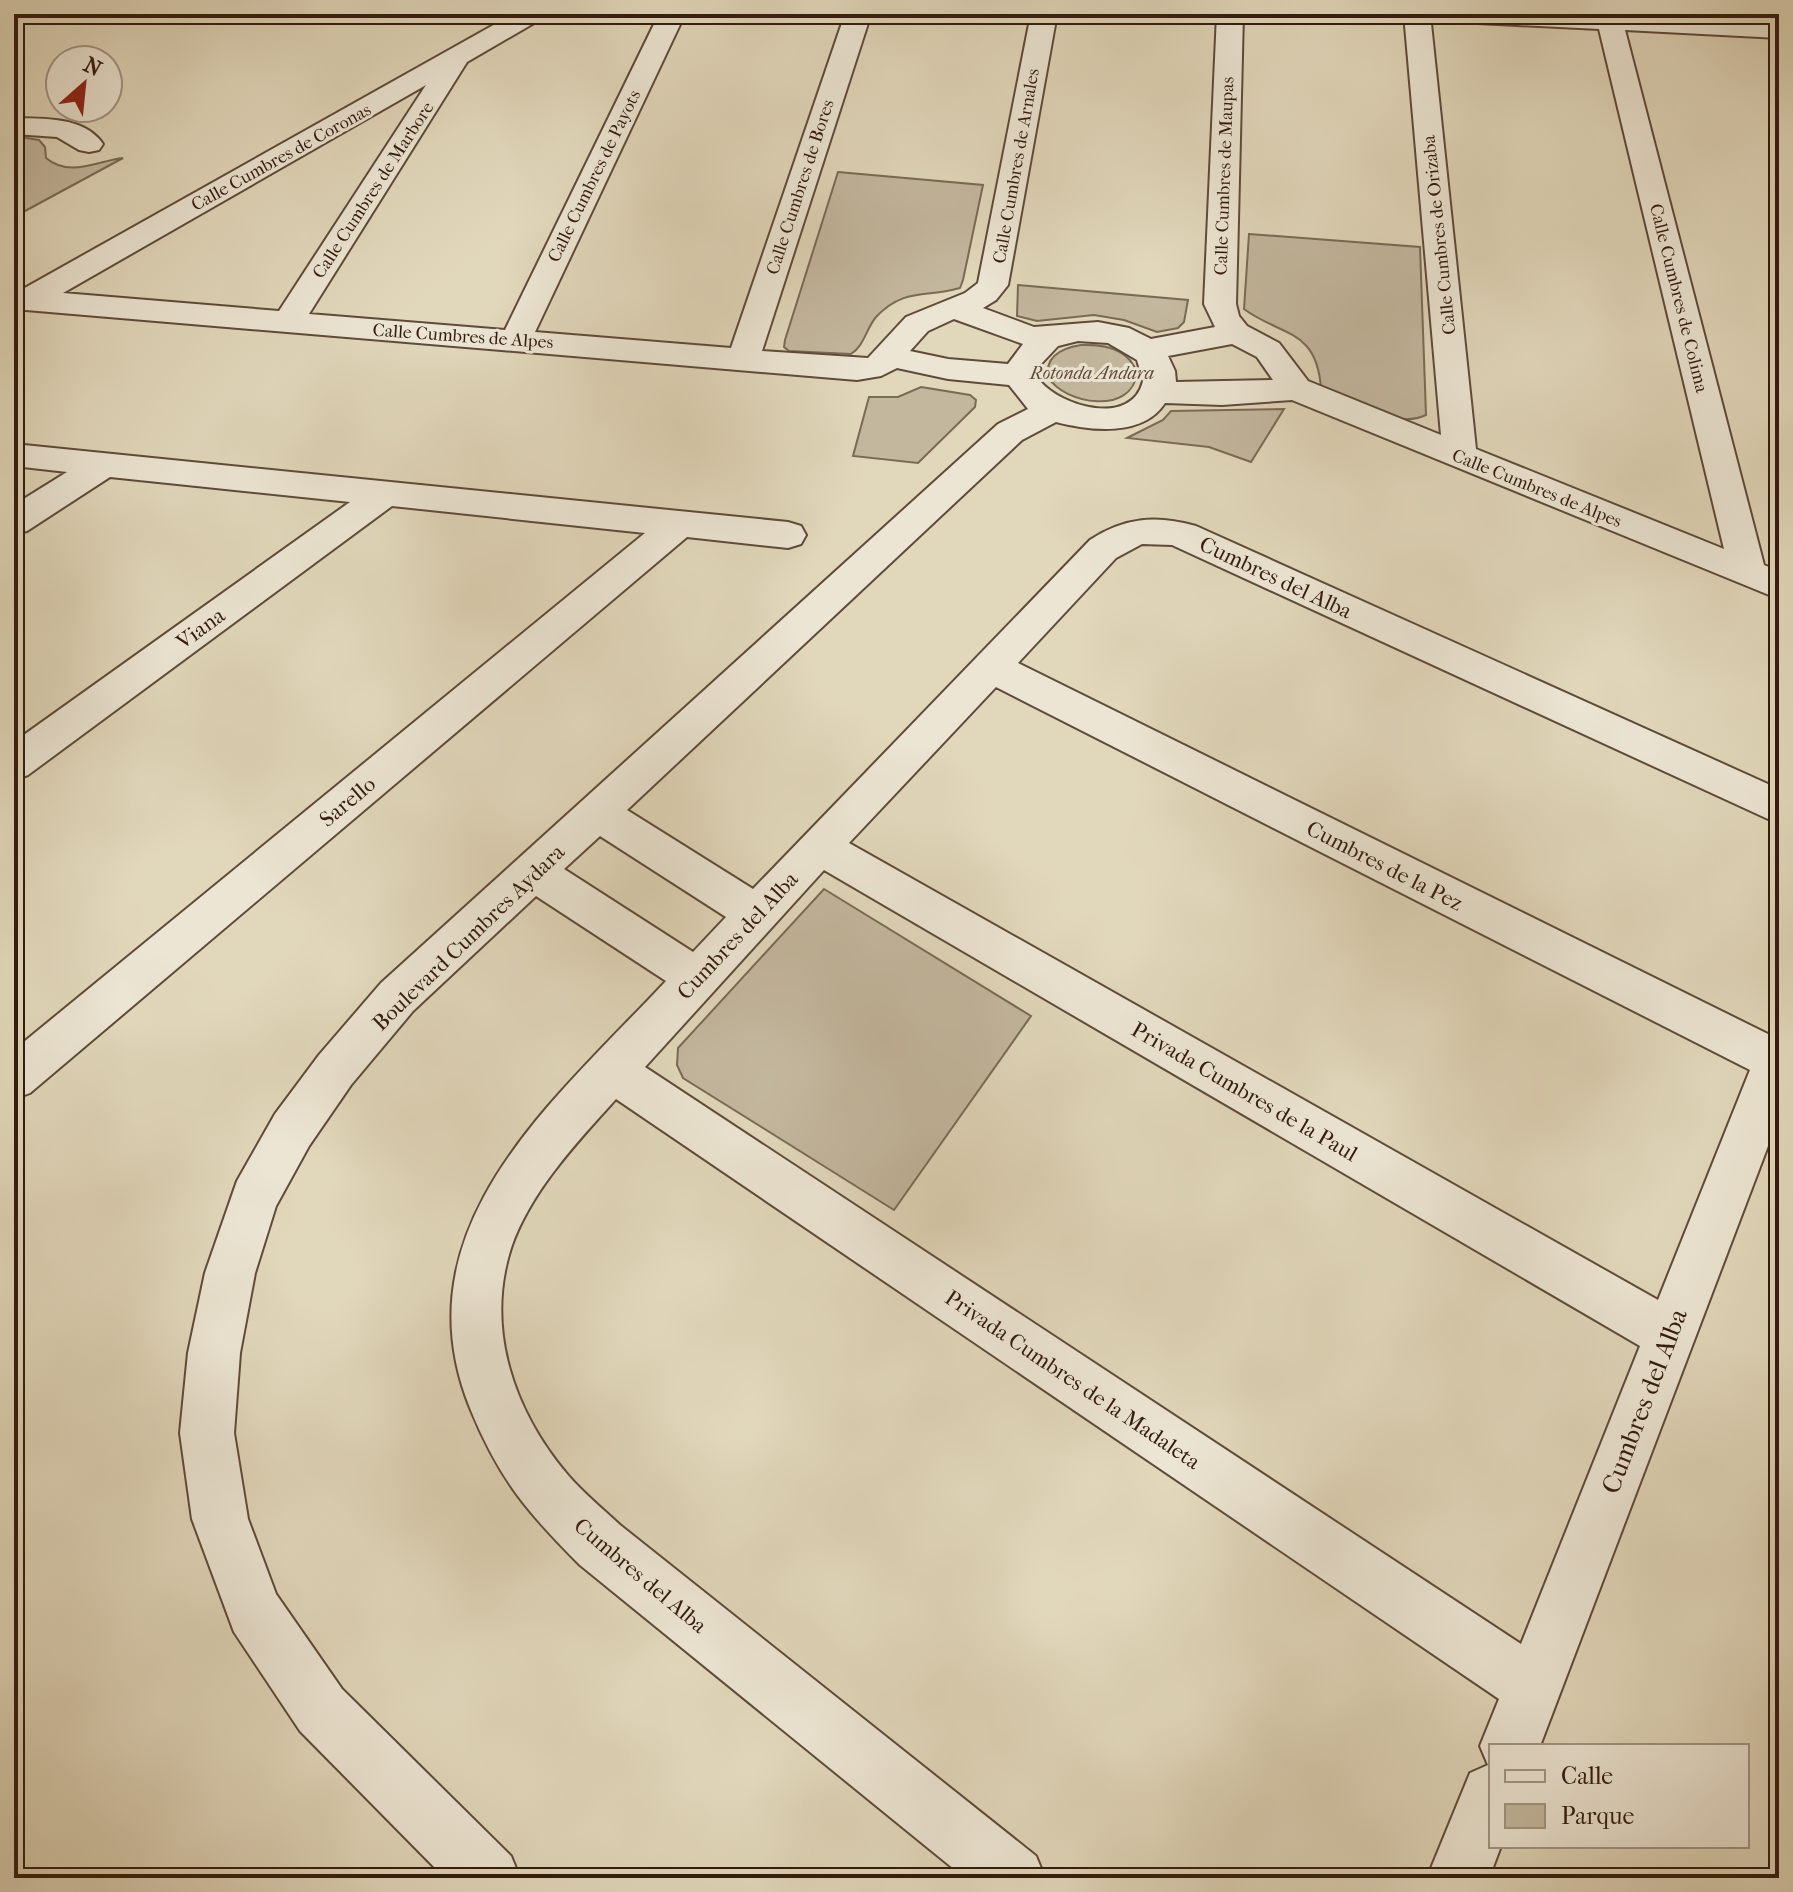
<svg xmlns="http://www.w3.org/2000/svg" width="1793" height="1892" font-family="'IM FELL French Canon',serif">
  <rect width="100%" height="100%" fill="#e1d7bb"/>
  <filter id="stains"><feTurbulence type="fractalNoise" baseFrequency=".0025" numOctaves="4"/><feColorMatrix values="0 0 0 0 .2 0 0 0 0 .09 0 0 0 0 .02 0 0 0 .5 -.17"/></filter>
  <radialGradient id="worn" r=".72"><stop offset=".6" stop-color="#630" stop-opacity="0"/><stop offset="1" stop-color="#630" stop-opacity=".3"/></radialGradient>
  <g fill="#c3b79e" stroke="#7a6a56" stroke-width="2">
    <path d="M 14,136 L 39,140 L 45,147 L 46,158 C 70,178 97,161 123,158 L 14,217 Z"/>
    <path d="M 838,172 L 983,185 L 963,280 L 960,288 C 927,298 904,287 876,317 C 866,329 864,346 851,354 L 789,351 L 784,347 L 785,340 Z"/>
    <path d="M 1249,234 L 1420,247 L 1426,415 C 1395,430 1350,401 1321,389 C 1317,328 1282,337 1244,309 Z"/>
    <path d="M 1018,285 L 1188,300 L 1184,322 L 1178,328 L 1157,332 L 1124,320 L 1094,315 L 1037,321 L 1017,316 Z"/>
    <path d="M 1081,345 C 1104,344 1129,349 1137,373 C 1132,415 1065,405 1048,377 C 1045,356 1062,348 1081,345 Z"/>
    <path d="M 921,387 L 970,395 L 976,400 L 975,407 L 918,463 L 853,456 L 869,397 L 898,397 Z"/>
    <path d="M 1284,409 L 1251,462 L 1209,447 L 1127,438 L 1163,420 L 1171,411 Z"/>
    <path d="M 824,889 L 1031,1016 L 894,1210 L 683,1078 L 677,1065 L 678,1048 Z"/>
  </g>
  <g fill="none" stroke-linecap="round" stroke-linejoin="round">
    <g stroke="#5e4b39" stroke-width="4">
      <g id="minor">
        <path d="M 513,14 L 545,14 L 541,19 L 467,62 L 309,314 L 505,330 L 659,14 L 685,14 L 535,332 L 731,348 L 845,14 L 871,14 L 762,351 L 868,358 L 906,317 L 965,293 L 978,283 L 1031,14 L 1057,14 L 1008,285 L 996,300 L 983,308 L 1034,327 L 1098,322 L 1129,328 L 1151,339 L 1215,327 L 1204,304 L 1217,14 L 1243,14 L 1236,304 L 1239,316 L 1247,326 L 1279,343 L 1308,381 L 1441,435 L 1404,14 L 1430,14 L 1476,449 L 1724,549 L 1599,29 L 1458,22 L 1449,19 L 1445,14 L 1613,14 L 1779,22 L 1779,38 L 1625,30 L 1764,565 L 1779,571 L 1779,599 L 1292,400 L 1222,405 L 1165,403 C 1143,437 1091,431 1056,422 L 1022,440 L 627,810 L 753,889 L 1090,540 C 1125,517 1157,515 1196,526 L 1779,789 L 1779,824 L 1172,545 L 1142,544 L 1116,558 L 1018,663 L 1774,1037 L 1779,1035 L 1779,1117 L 1540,1746 L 1491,1746 L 1491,1846 L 1501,1846 L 1489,1878 L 1427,1878 L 1470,1773 L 1488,1765 L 1480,1746 L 1499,1699 L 616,1099 C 577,1142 530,1192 511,1248 C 485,1329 514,1411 567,1474 C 583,1493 602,1508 620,1525 L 1036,1856 L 1045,1878 L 965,1878 L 580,1565 C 527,1512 499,1479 470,1408 C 397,1227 555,1100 666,981 L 536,896 L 413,1011 L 351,1085 L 309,1146 L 276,1206 L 255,1273 L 240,1353 L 234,1433 L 248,1519 L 276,1594 L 342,1689 L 511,1856 L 520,1878 L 445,1878 L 300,1731 L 234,1632 L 192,1519 L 180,1433 L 188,1353 L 205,1273 L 237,1181 L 275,1114 L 319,1055 L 381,983 L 998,424 L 1028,409 L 1009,385 L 948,379 L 897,368 L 881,376 L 857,380 L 14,309 L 14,294 ZM 426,85 L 279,311 L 63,293 ZM 954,319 L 1023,344 L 1008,364 L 948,359 L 910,351 L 928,331 ZM 1078,341 L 1108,343 L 1137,360 L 1143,381 C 1132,427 1062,407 1040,381 L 1041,364 L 1058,346 ZM 1232,344 L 1257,357 L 1273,380 L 1176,382 L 1175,371 L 1168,356 ZM 996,687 L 1750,1070 L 1658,1300 L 849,843 ZM 600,836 L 726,917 L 693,952 L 564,869 ZM 824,870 L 1640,1346 L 1521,1644 L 645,1067 Z"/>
        <path d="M 14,118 C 43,119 84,116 103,144 L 99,150 L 89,152 L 79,150 L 57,137 L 14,134 Z"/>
        <path d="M 14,444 L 788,522 L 801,526 L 806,535 L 801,544 L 788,548 L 687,537 L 30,1093 L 14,1099 L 14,1050 L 645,533 L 392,506 L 28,775 L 14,780 L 14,742 L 350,502 L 110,477 L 27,531 L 14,534 L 14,505 L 67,472 L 14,466 Z"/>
      </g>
    </g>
    <use href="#minor" fill="#ece5d3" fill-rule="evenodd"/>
  </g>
  <g text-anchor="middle" stroke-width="6" stroke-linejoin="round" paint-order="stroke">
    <g font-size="18" fill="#321c0e" stroke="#ece5d3">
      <text transform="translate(281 157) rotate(-29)" y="6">Calle Cumbres de Coronas</text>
      <text transform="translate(1016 166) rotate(-80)" y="6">Calle Cumbres de Arnales</text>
      <text transform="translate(594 176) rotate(-64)" y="6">Calle Cumbres de Payots</text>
      <text transform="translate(1224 176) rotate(-88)" y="6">Calle Cumbres de Maupas</text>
      <text transform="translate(800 187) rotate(-72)" y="6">Calle Cumbres de Bores</text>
      <text transform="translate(373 190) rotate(-57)" y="6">Calle Cumbres de Marbore</text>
      <text transform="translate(1439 235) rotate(-96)" y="6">Calle Cumbres de Orizaba</text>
      <text transform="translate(1679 298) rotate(76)" y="6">Calle Cumbres de Colima</text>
      <text transform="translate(463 336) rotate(4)" y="6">Calle Cumbres de Alpes</text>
      <text transform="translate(1537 488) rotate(22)" y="6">Calle Cumbres de Alpes</text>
    </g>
    <g font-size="18" font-style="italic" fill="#5e4a39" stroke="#ece5d3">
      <text x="1092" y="379">Rotonda Andara</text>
    </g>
    <g font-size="22" fill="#321c0e" stroke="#ece5d3">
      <text transform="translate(1276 577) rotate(25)" y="8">Cumbres del Alba</text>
      <text transform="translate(200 628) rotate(-36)" y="8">Viana</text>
      <text transform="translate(347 801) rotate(-40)" y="8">Sarello</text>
      <text transform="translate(1385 865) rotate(27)" y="8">Cumbres de la Pez</text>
      <text transform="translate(737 935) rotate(-47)" y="8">Cumbres del Alba</text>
      <text transform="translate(468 937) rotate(-44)" y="8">Boulevard Cumbres Aydara</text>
      <text transform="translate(1245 1091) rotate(30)" y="8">Privada Cumbres de la Paul</text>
      <text transform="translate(1073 1379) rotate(34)" y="8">Privada Cumbres de la Madaleta</text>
      <text transform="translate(641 1575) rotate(40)" y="8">Cumbres del Alba</text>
    </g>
    <g font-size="26" fill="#321c0e" stroke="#ece5d3">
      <text transform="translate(1644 1401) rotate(-69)" y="9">Cumbres del Alba</text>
    </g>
  </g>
  <rect width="1793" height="1892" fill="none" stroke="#e1d7bb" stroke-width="48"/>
  <rect x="16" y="16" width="1761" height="1860" fill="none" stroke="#321c0e" stroke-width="4"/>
  <rect x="24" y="24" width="1745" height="1844" fill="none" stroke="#321c0e" stroke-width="2"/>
  <rect x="1489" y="1744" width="260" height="104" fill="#ece5d3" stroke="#a29584" stroke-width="2"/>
  <rect x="1505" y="1770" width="40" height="12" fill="#ece5d3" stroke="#a29584" stroke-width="2"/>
  <text x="1561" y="1784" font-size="24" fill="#321c0e">Calle</text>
  <rect x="1505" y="1804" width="40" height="24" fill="#c3b79e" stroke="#a29584" stroke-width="2"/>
  <text x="1561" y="1824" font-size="24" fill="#321c0e">Parque</text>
  <g transform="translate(84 84) rotate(27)"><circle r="38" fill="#ece5d3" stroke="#a29584" stroke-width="2"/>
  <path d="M0-6L14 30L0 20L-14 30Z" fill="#8f2418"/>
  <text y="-12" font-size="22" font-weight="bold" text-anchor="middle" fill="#321c0e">N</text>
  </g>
  <rect width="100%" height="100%" filter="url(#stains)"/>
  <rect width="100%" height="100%" fill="url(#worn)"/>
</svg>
